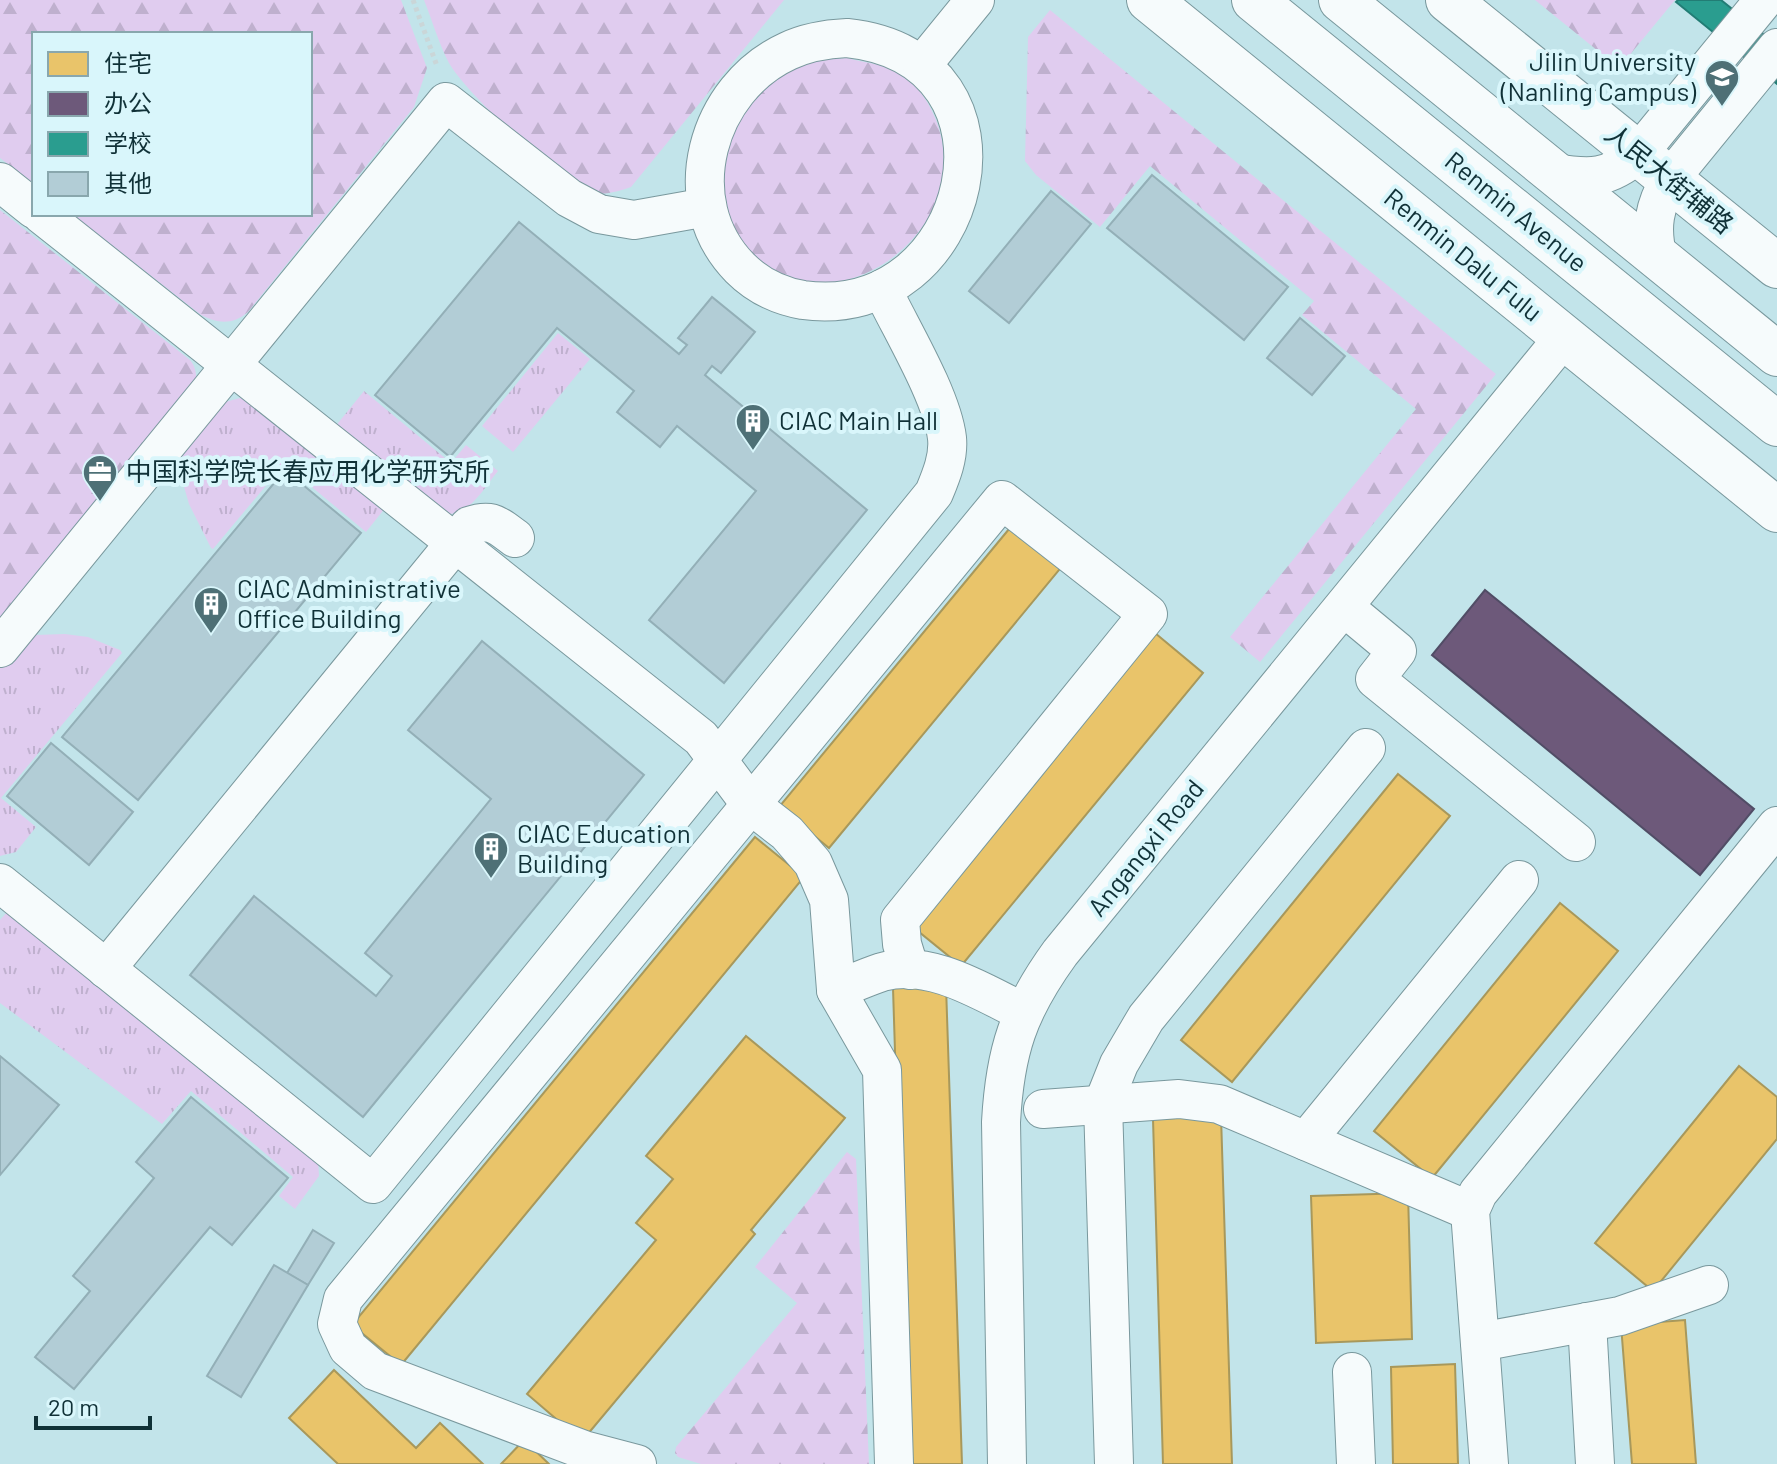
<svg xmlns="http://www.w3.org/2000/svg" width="1777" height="1464" font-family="Barlow,'Noto Sans SC',sans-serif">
  <defs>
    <pattern id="grass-tufts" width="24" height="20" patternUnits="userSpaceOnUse" patternTransform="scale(2)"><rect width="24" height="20" fill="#e0ccef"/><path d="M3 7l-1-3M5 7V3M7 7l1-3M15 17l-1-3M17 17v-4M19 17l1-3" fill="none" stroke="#bfb0ce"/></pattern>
    <pattern id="forest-firs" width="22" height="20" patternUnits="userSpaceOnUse" patternTransform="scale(2)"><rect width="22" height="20" fill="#e0ccef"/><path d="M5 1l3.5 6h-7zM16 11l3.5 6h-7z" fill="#bfb0ce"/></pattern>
  </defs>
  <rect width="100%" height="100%" fill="#c2e4ea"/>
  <g fill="url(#grass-tufts)">
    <path d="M 558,333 L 590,359 L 513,452 L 482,426 Z"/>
    <path d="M 364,391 L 451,463 L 466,445 L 498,471 C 483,489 470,516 444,514 L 334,428 Z"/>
    <path d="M 240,398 L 248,400 L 386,507 L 366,532 L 284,464 L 213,549 L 211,548 L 189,504 L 178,466 L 185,450 L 225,402 Z"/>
    <path d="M 65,634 L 88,637 L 120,650 L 122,653 L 1,798 L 36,827 L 16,852 L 0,856 L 0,668 L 23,640 L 35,635 Z"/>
    <path d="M 8,911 L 318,1159 L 319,1176 L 295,1209 L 279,1196 L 293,1177 L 191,1091 L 162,1124 L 0,1003 L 0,920 Z"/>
  </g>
  <g fill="url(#forest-firs)">
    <path d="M 0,0 L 401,0 L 427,68 L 414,107 L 248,312 C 233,325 218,324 201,315 L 72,214 L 310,214 L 310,34 L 34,34 L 34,184 L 0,158 Z"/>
    <path d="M 424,0 L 784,0 L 631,187 C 619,191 607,195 595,193 C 565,188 464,91 449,63 C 439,44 432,20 424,0 Z"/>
    <path d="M 1535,0 L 1675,0 L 1619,68 Z"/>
    <path d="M 1050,10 L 1496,374 L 1260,662 L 1230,637 L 1416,409 L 1302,315 L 1314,301 L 1150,166 L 1100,227 L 1036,175 L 1025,161 L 1028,37 Z"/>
    <path d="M 847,58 C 862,62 880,64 894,70 C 914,79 928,100 936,120 C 983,242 806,349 738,234 C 704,176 736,98 794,69 C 811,61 828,59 847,58 Z"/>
    <path d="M 0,210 L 190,360 C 199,371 196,381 193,395 L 0,629 Z"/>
    <path d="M 847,1152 L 856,1159 L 869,1464 L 701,1464 L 678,1457 L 675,1453 L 676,1447 L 797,1303 L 755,1267 Z"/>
  </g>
  <g fill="#e9c46a" stroke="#a8985b" stroke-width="2">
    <path d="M 1014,523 L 1064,564 L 829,848 L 779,807 Z"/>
    <path d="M 1155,633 L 1203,673 L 961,966 L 913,927 Z"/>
    <path d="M 1398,774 L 1450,816 L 1232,1082 L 1181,1040 Z"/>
    <path d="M 755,837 L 804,877 L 401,1365 L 352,1325 Z"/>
    <path d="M 1560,903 L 1618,951 L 1432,1178 L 1374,1131 Z"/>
    <path d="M 946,986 L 962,1464 L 908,1464 L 893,988 Z"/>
    <path d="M 746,1036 L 845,1118 L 751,1230 L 755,1234 L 582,1441 L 527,1394 L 656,1240 L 636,1223 L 673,1179 L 646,1156 Z"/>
    <path d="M 1739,1066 L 1777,1097 L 1777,1139 L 1653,1291 L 1595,1243 Z"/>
    <path d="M 1221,1116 L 1232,1464 L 1163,1464 L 1153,1119 Z"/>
    <path d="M 1408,1193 L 1412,1339 L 1316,1343 L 1311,1196 Z"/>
    <path d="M 1685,1320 L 1696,1464 L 1632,1464 L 1621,1325 Z"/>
    <path d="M 1455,1364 L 1458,1464 L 1393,1464 L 1391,1367 Z"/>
    <path d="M 334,1370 L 416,1448 L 440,1423 L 483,1464 L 338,1464 L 289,1418 Z"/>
    <path d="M 524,1440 L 549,1464 L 501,1464 Z"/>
  </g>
  <path fill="#6d597a" stroke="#514d66" stroke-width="2" d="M 1485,590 L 1754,809 L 1700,875 L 1432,655 Z"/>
  <path fill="#2a9d8f" stroke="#227d75" stroke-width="2" d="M 1678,0 L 1721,0 L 1777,45 L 1777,84 L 1676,2 Z"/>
  <g fill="#b2cdd6" stroke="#93afb7" stroke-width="2">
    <path d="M 1152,175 L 1288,287 L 1244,340 L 1107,228 Z"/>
    <path d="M 1051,191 L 1091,224 L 1009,323 L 969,291 Z"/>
    <path d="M 519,222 L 679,354 L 687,345 L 678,338 L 712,297 L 755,332 L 721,373 L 712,366 L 705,375 L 867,510 L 724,683 L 649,620 L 756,491 L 677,426 L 660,447 L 617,412 L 634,391 L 557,328 L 450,457 L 375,395 Z"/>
    <path d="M 1300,318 L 1345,356 L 1312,395 L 1267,358 Z"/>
    <path d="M 285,470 L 361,533 L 138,800 L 62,737 Z"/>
    <path d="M 482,641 L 644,775 L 363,1117 L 190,975 L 254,896 L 376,996 L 392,976 L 365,953 L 491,799 L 408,730 Z"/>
    <path d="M 51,743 L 133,812 L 89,865 L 7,796 Z"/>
    <path d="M 0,1056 L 59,1105 L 0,1175 Z"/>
    <path d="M 191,1097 L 288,1178 L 232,1245 L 210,1227 L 74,1389 L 35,1357 L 90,1291 L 73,1276 L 154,1178 L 136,1162 Z"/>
    <path d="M 313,1230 L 334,1243 L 308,1285 L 287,1273 Z"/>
    <path d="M 274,1265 L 308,1285 L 241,1397 L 207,1376 Z"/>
  </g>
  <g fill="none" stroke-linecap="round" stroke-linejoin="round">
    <g stroke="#79989d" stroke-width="40">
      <g id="minor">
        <path d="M 847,38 C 1037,58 974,324 803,300 C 780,296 757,285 740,268 C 674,201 707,88 788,51 C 807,42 826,39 847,38 Z"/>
        <path d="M 922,65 L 975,0"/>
        <path d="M 1554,173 C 1592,179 1608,179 1638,154 L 1764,0"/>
        <path d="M 0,182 L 34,209"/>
        <path d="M 41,214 L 701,738 L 751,805 L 787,833 L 813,863 L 829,900 L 836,990 L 882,1070 L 894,1464"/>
        <path d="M 1658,258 C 1650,227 1654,206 1670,179 L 1777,48"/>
        <path d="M 1344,607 L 1397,651 L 1375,679 L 1576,842"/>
        <path d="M 0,648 L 446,102 L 569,198 L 599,214 L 634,220 L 707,207"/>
        <path d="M 0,883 L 373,1184 L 934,493 C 941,476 949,457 947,438 C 942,396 901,329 882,289"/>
        <path d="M 106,969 L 469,526 C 492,518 497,525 515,538"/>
        <path d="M 836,990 C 851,984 867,977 882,972 C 931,959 980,991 1023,1012"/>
        <path d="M 1043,1109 L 1179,1099 L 1219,1104 L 1470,1211"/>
        <path d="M 1306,1141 L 1519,880"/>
        <path d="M 1587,1322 L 1595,1464"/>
        <path d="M 1480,1342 L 1620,1316 L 1709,1285"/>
        <path d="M 1352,1372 L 1356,1464"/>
        <path d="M 637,1464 L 584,1450 L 375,1371 L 348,1348 L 337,1324 L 343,1299 L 1002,500 L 1148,614 L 900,920 L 902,944 L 910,970"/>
        <path d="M 1007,1464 L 1001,1122 C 1005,1051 1018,1011 1060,953 L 1564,337"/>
        <path d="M 1114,1464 L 1103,1104 L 1119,1064 L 1146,1018 L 1366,748"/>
        <path d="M 1489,1464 L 1470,1211 L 1478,1193 L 1777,826"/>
      </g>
    </g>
    <g stroke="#79989d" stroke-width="46">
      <g id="major">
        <path d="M 1149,0 L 1777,510"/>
        <path d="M 1254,0 L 1777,424"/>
        <path d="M 1341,0 L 1777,354"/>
        <path d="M 1448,0 L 1777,266"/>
      </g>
    </g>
    <path stroke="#cad6d8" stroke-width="5" stroke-dasharray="4 4" stroke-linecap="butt" d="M 413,0 L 437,66"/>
    <use href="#minor" stroke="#f6fbfc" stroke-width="38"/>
    <use href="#major" stroke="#f6fbfc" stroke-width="44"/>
  </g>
  <defs>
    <g id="university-pin" transform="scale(1.8)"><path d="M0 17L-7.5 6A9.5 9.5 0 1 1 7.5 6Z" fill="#4e7076" stroke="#d9f6fb"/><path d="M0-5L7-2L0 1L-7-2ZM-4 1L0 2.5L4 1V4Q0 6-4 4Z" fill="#fff"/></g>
    <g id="building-pin" transform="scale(1.8)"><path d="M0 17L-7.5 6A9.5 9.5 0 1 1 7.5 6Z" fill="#4e7076" stroke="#d9f6fb"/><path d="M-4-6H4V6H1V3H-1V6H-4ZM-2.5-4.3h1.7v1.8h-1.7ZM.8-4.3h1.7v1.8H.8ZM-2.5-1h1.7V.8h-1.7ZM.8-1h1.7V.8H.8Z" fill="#fff"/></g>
    <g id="office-pin" transform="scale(1.8)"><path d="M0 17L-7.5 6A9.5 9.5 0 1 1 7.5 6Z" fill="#4e7076" stroke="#d9f6fb"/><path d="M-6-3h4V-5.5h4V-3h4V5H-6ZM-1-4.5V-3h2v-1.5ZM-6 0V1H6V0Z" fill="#fff"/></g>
  </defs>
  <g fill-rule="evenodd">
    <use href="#university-pin" x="1722" y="77"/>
    <use href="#building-pin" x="753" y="421"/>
    <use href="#office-pin" x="100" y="472"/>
    <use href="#building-pin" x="211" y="604"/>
    <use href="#building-pin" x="491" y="849"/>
  </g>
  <g text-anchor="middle" stroke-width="8" stroke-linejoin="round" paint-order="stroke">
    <g font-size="26" fill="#103137" stroke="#d9f6fb" text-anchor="start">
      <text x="1696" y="71" text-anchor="end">Jilin University<tspan x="1696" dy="30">(Nanling Campus)</tspan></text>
      <text x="779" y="430">CIAC Main Hall</text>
      <text x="126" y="481">中国科学院长春应用化学研究所</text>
      <text x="237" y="598">CIAC Administrative<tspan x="237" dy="30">Office Building</tspan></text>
      <text x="517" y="843">CIAC Education<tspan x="517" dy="30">Building</tspan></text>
    </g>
    <g font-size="26" fill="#103137" stroke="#d9f6fb">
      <text transform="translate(1669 179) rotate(39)" y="9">人民大街辅路</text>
      <text transform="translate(1516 212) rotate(39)" y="9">Renmin Avenue</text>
      <text transform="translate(1463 255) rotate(39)" y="9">Renmin Dalu Fulu</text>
      <text transform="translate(1146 848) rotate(-51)" y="9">Angangxi Road</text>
    </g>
  </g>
  <rect x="32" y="32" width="280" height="184" fill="#d9f6fb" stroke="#89a7ad" stroke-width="2"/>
  <rect x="48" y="52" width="40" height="24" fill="#e9c46a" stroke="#89a7ad" stroke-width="2"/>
  <text x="104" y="72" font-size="24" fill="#103137">住宅</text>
  <rect x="48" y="92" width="40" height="24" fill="#6d597a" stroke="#89a7ad" stroke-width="2"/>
  <text x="104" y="112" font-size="24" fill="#103137">办公</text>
  <rect x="48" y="132" width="40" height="24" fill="#2a9d8f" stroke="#89a7ad" stroke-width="2"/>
  <text x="104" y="152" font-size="24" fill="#103137">学校</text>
  <rect x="48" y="172" width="40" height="24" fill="#b2cdd6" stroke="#89a7ad" stroke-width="2"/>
  <text x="104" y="192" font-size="24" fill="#103137">其他</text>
  <path d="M36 1416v12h114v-12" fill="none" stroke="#103137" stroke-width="4"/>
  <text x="48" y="1416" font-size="24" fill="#103137" stroke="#d9f6fb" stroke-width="6" paint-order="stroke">20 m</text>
</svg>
